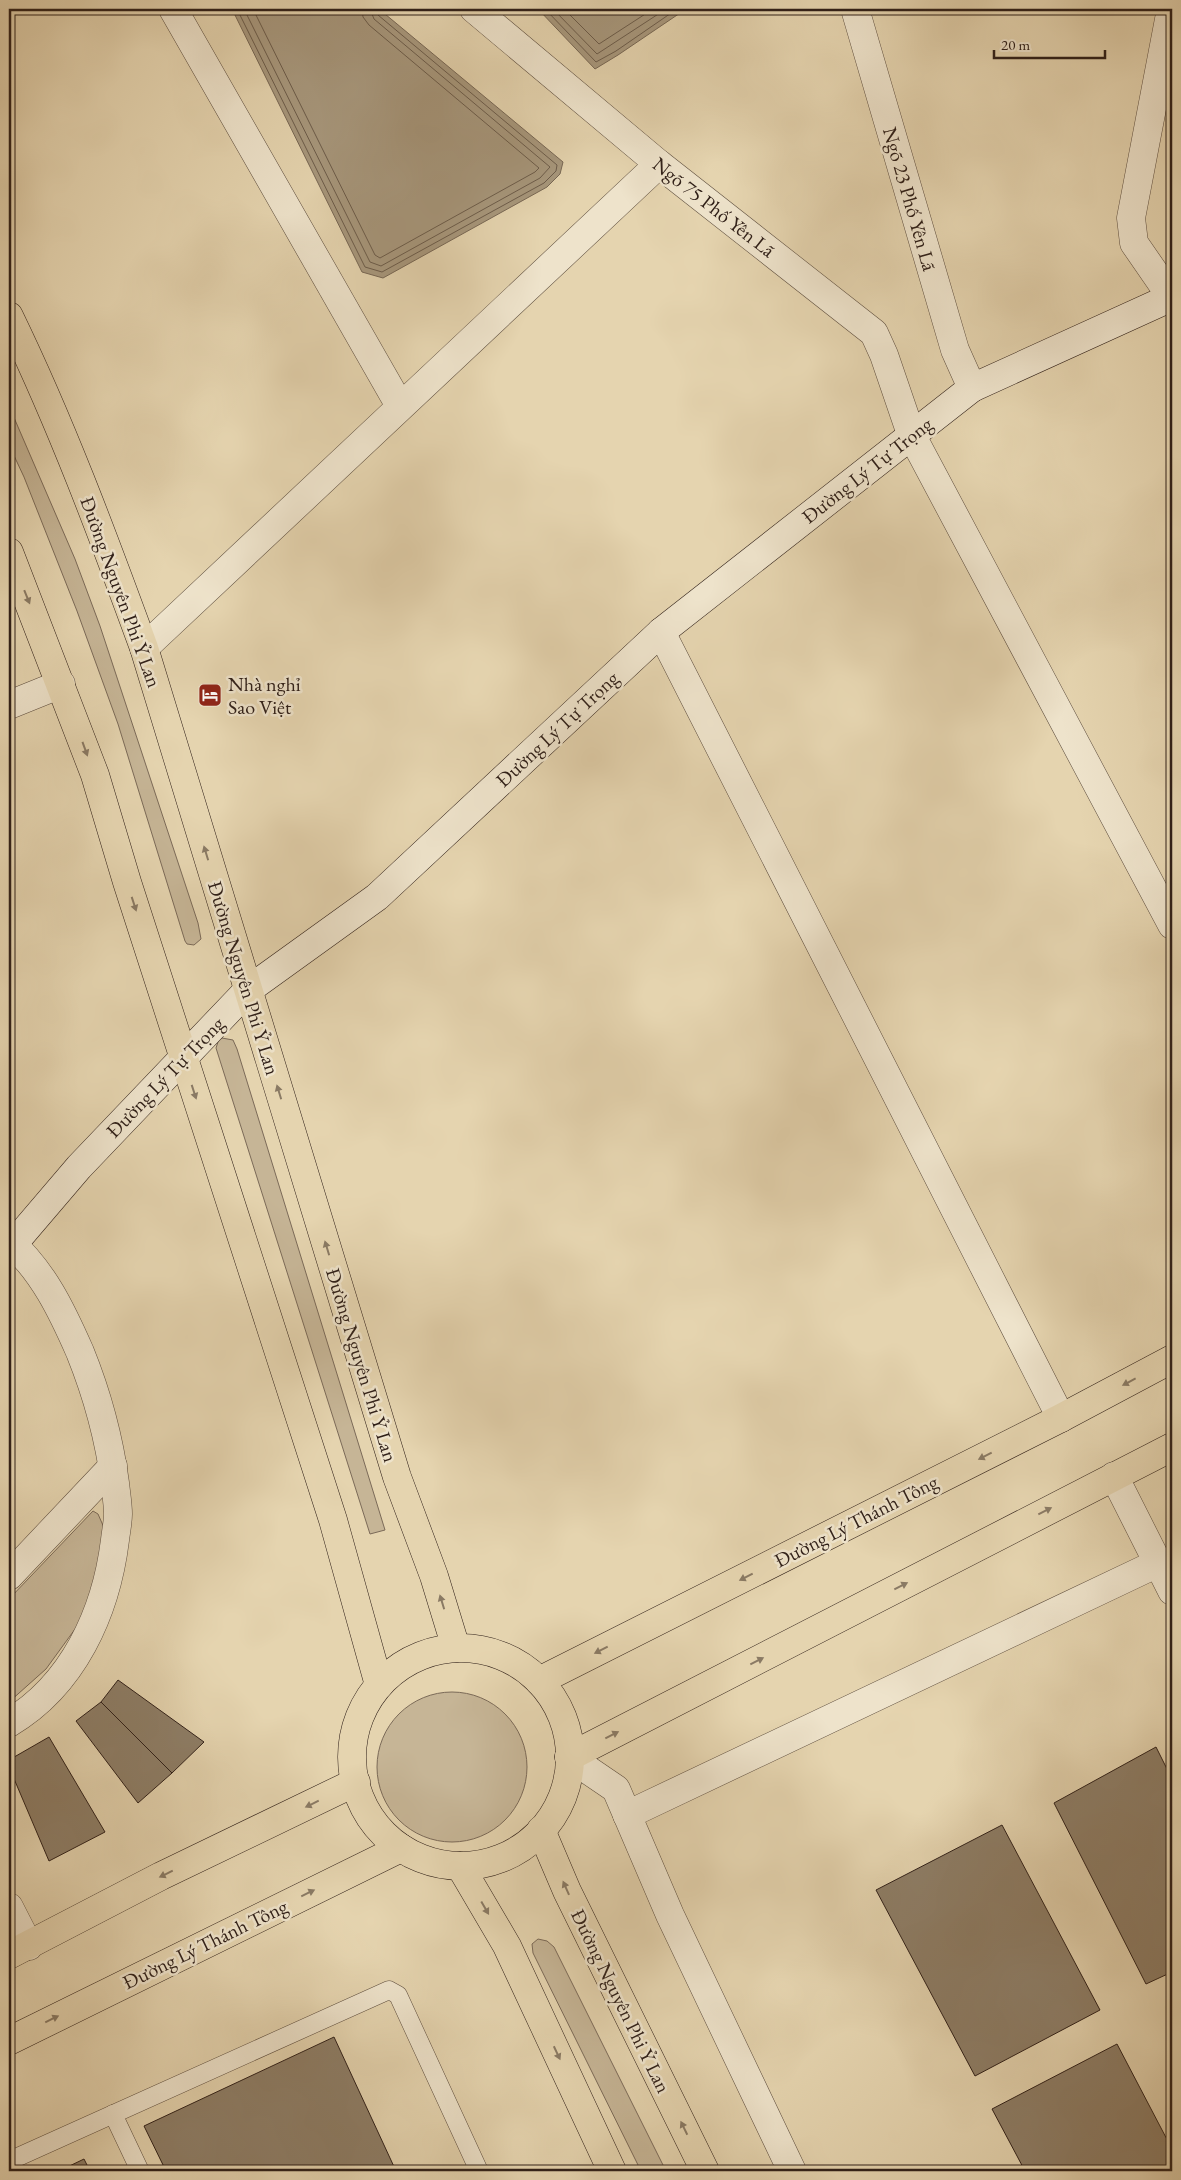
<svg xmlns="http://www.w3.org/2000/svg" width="1181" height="2180" font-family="'EB Garamond',serif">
  <rect width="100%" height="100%" fill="#e5d4af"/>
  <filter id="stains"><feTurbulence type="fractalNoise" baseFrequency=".004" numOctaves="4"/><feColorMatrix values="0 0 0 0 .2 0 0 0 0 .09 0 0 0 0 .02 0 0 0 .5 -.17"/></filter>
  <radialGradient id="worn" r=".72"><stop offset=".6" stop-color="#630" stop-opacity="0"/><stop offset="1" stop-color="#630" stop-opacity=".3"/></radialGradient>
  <g fill="#c6b596" stroke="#7b6a58">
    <path d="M 9,406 L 75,559 L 100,626 L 198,923 L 201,939 L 194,945 L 187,944 L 185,941 L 118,724 L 77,611 L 24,477 L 9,445 Z"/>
    <path d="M 222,1038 L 233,1040 L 237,1049 L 385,1530 L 370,1534 L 216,1048 L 219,1039 Z"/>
    <path d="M 93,1511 L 98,1514 L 105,1530 L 106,1557 L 78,1625 L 46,1669 L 9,1702 L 9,1599 Z"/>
    <circle cx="452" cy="1767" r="75"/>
    <path d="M 538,1939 L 547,1941 L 554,1947 L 666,2171 L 641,2171 L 533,1953 L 532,1944 Z"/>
  </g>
  <g fill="#a7977c" stroke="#776754">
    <path d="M 232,9 L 379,9 L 563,162 L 560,174 L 547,187 L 383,278 L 362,272 Z"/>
    <path d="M 538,9 L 686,9 L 618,55 L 595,69 Z"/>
  </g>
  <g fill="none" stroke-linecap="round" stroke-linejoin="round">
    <g stroke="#6c5c4a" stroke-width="1">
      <path d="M 237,9 L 365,267 L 382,272 L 544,183 L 556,171 L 557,165 L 378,15 L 376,9"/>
      <path d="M 244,9 L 370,262 L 381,266 L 540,178 L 550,167 L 374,19 L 370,9"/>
      <path d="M 253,9 L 375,255 L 380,258 L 535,172 L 539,168 L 369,25 L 363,17 L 362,9"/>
      <path d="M 545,9 L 596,62 L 616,51 L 677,9"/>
      <path d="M 553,9 L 597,54 L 666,9"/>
      <path d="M 564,9 L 599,44 L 653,9"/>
    </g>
  </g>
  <g fill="#8e7e67" stroke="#302019">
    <path d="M 118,1680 L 204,1742 L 172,1773 L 101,1702 Z"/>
    <path d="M 101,1702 L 172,1773 L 138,1803 L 76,1721 Z"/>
    <path d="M 49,1737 L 105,1832 L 49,1861 L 9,1767 L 9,1760 Z"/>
    <path d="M 1156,1747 L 1172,1779 L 1172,1972 L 1146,1984 L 1054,1803 Z"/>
    <path d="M 1002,1825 L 1100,2010 L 975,2076 L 876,1890 Z"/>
    <path d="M 334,2037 L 396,2171 L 166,2171 L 144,2126 Z"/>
    <path d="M 1117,2044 L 1172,2149 L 1172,2171 L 1025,2171 L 992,2109 Z"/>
    <path d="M 84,2159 L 90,2171 L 59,2171 Z"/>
  </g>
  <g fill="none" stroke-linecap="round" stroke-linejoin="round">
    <g stroke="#5d4d3e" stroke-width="19">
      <g id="service">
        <path d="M 113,2114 L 140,2171"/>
        <path d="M 9,2161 L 389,1990 L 398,1995 L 479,2171"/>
      </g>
    </g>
    <g stroke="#5d4d3e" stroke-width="29">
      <g id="minor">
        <path d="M 173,9 L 400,406"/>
        <path d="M 474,9 L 659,164 L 874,333 L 884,355 L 911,434 L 1172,925"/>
        <path d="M 855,9 L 955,350 L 972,388"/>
        <path d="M 1171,9 L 1131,218 L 1134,243 L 1172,298"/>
        <path d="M 661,632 L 1061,1418"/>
        <path d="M 144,648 L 659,164"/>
        <path d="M 9,705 L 61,684"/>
        <path d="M 9,1241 C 43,1271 62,1311 80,1352 C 97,1394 109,1438 115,1483 C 116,1493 118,1504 118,1514 C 118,1522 116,1531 115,1540 C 106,1613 73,1685 9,1723"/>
        <path d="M 1114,1476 L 1172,1591"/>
        <path d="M 9,1576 L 113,1466"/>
        <path d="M 569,1757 L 616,1789 L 670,1915 L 792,2171"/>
        <path d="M 627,1815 L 1158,1563"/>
        <path d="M 9,1907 L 29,1946"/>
      </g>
    </g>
    <g stroke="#302019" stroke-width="29">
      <path id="secondary" d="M 9,1249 L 79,1167 L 248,990 L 377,897 L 661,632 L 972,388 L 1172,297"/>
    </g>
    <g stroke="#302019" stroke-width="29">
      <g id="primary">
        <path d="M 9,316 C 61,423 103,536 144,648 L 397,1477 L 434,1576 L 456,1648"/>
        <path d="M 9,552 L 95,775 L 127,882 L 333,1520 L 379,1685"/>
        <circle cx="461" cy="1757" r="109"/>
        <path d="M 539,1681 L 1061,1418 L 1172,1359"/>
        <path d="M 569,1757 L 1172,1447"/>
        <path d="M 541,1830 L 567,1891 L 705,2171"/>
        <path d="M 460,1866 L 507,1946 L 612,2171"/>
        <path d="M 9,1955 L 161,1876 L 356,1782"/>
        <path d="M 9,2041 L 401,1848"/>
      </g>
    </g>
    <use href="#service" stroke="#eee3cb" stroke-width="18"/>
    <use href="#minor" stroke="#eee3cb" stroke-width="28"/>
    <use href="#secondary" stroke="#eee3cb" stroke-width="28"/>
    <use href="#primary" stroke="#e5d4af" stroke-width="28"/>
  </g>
  <defs><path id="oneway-solid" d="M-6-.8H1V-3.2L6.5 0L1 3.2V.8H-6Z" transform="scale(1.25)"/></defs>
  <g fill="#8a7a64">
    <use href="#oneway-solid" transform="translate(27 597) rotate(68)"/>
    <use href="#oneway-solid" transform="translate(85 749) rotate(70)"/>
    <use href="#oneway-solid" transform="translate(206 853) rotate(-107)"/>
    <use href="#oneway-solid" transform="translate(134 904) rotate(72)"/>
    <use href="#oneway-solid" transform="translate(194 1092) rotate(72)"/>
    <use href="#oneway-solid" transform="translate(279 1092) rotate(-107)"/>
    <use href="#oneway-solid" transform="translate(327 1248) rotate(-107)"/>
    <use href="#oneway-solid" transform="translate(1129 1382) rotate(152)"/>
    <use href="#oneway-solid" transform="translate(985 1456) rotate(153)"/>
    <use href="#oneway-solid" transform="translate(1045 1511) rotate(-27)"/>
    <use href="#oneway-solid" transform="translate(746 1577) rotate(153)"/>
    <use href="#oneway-solid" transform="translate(901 1586) rotate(-27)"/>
    <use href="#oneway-solid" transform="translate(442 1602) rotate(-107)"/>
    <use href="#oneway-solid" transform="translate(601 1650) rotate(153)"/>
    <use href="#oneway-solid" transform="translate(757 1661) rotate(-27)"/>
    <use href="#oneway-solid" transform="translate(612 1735) rotate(-27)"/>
    <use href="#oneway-solid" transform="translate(312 1804) rotate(154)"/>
    <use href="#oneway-solid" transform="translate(166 1874) rotate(154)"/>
    <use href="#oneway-solid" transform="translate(566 1888) rotate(-114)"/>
    <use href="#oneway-solid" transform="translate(308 1893) rotate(-26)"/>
    <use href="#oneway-solid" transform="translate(485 1908) rotate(60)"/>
    <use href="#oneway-solid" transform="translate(52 2019) rotate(-26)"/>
    <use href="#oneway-solid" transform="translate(557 2053) rotate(65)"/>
    <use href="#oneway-solid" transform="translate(684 2128) rotate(-116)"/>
  </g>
  <defs>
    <g id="hotel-square" transform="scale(1.25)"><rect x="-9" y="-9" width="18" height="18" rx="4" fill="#8f2418" stroke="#eee3cb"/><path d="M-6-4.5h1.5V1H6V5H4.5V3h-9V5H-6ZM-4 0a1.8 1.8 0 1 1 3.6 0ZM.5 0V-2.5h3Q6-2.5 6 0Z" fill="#fff"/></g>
  </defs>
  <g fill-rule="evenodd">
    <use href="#hotel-square" x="210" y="695"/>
  </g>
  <g text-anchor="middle" stroke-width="5" stroke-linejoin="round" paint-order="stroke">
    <g font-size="20" fill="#302019" stroke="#eee3cb">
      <text transform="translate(910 199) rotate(74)" y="7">Ngõ 23 Phố Yên Lã</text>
      <text transform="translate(714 207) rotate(38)" y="7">Ngõ 75 Phố Yên Lã</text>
      <text transform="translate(867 470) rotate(-38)" y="7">Đường Lý Tự Trọng</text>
      <text transform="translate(121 592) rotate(70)" y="7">Đường Nguyên Phi Ỷ Lan</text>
      <text transform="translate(557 729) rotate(-43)" y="7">Đường Lý Tự Trọng</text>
      <text transform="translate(244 978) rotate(73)" y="7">Đường Nguyên Phi Ỷ Lan</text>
      <text transform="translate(165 1077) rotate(-46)" y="7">Đường Lý Tự Trọng</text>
      <text transform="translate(362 1365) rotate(73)" y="7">Đường Nguyên Phi Ỷ Lan</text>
      <text transform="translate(856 1521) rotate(-27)" y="7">Đường Lý Thánh Tông</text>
      <text transform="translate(205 1944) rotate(-26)" y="7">Đường Lý Thánh Tông</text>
      <text transform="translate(621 2001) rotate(64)" y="7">Đường Nguyên Phi Ỷ Lan</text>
    </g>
    <g font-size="20" fill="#302019" stroke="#eee3cb" text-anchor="start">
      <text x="228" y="691">Nhà nghỉ<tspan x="228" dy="23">Sao Việt</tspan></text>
    </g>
  </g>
  <rect width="1181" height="2180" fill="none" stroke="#e5d4af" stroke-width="30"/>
  <rect x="10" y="10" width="1161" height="2160" fill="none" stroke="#302019" stroke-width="2.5"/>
  <rect x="15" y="15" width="1151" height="2150" fill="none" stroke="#302019"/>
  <path d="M994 50v8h111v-8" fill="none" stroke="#302019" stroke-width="2.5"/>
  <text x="1001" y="50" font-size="15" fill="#302019" stroke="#eee3cb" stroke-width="4" paint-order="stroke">20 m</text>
  <rect width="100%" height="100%" filter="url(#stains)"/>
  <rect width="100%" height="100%" fill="url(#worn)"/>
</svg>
